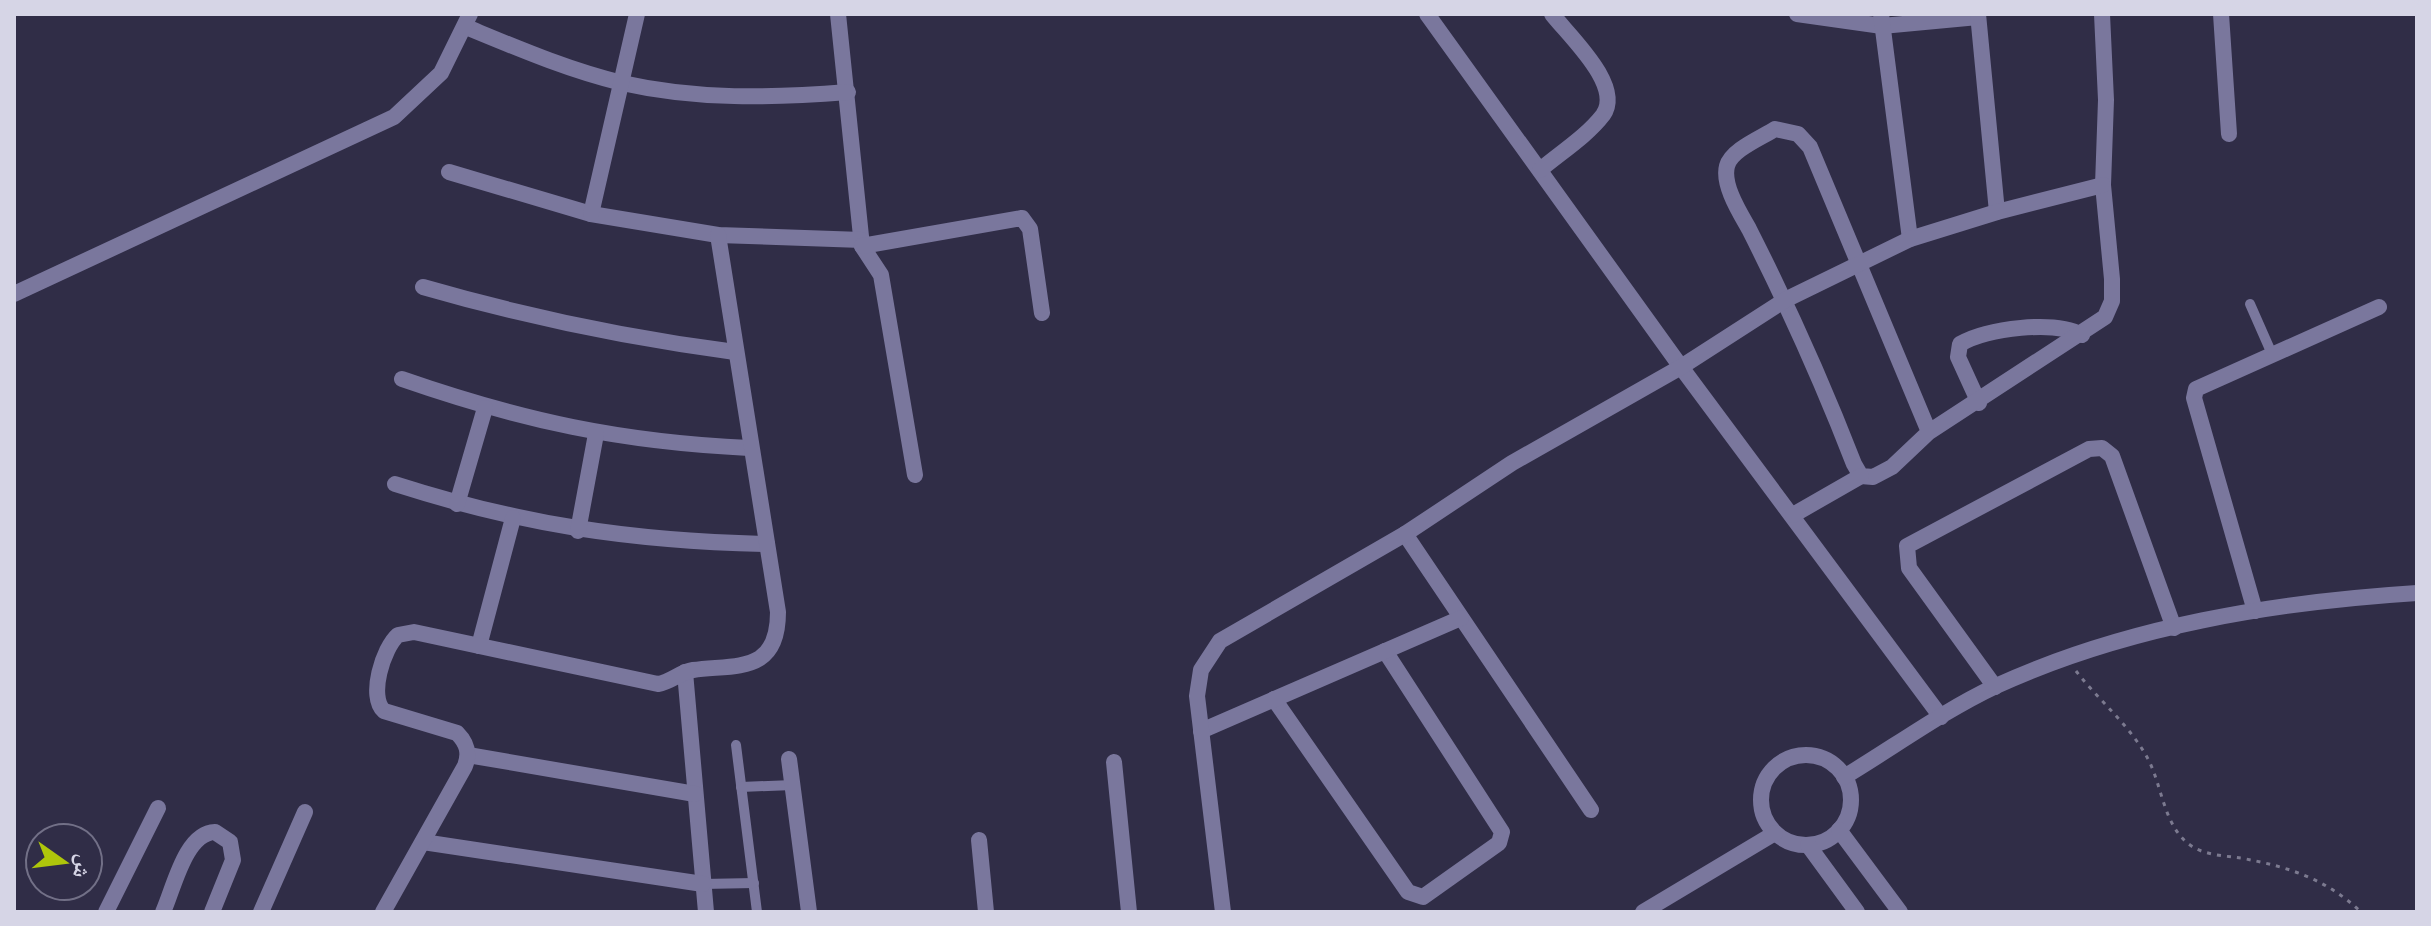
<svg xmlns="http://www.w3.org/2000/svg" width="2431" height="926" font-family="'Fira Sans','Noto Naskh Arabic',sans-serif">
  <rect width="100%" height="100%" fill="#302d47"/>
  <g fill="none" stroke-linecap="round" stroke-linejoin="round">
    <path stroke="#7c7a90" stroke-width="3" stroke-dasharray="4 6" stroke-linecap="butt" d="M 2076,671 C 2099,701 2132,727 2149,761 C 2163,789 2164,829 2193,847 C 2206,855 2225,856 2241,858 C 2288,867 2325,878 2361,912"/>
    <g stroke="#7a779d" stroke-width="10">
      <path d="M 2250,304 L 2272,354"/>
      <path d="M 736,745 L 757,912"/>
      <path d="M 741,787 L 793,785"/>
      <path d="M 703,884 L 754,883"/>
    </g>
    <g stroke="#7a779d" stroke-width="16">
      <path d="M 838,14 L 862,246 L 881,275 L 915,475"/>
      <path d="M 1427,14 L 1681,367 L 1941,717"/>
      <path d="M 1797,14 L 1882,26 L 1978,17"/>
      <path d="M 1881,14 L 1910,239"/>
      <path d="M 1978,14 L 1997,212"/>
      <path d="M 2221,14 L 2229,134"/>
      <path d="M 466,27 C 517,48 568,70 622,83 C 697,100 771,98 848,92"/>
      <path d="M 1540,170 C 1560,153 1587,136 1603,115 C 1624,86 1569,36 1552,14"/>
      <path d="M 449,172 L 591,214 L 718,235 L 862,240"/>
      <path d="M 591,214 L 637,14"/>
      <path d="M 862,246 L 1022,218 L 1030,229 L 1042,313"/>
      <path d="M 423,287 C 527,317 628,338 735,352"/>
      <path d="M 14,294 L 394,117 L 441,73 L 470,14"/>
      <path d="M 402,379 C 523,421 621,442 749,448"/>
      <path d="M 1979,403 L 1958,357 L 1960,344 C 1988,328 2054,320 2082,335"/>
      <path d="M 1929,432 L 1810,147 L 1798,134 L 1775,129 C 1761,138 1731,150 1727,166 C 1722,185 1740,213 1749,229 C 1788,306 1823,384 1854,464 L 1861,476 L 1873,477 L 1892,467 L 1929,432 L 2105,317 L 2112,301 L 2112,279 L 2103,185 L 2106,100 L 2102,14"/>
      <path d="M 395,484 C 523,525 632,541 767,544"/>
      <path d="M 457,504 L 485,408"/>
      <path d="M 1793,515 L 1861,476"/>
      <path d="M 578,531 L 596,434"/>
      <path d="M 1405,534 L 1591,810"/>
      <path d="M 2255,611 L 2194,398 L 2196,389 L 2379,307"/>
      <path d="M 479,646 L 513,518"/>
      <path d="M 685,672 L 706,912"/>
      <path d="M 1995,687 L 1909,568 L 1907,546 L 2089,449 L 2102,448 L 2112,456 L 2174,628"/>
      <path d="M 1274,699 L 1408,892 L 1423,897 L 1499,843 L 1502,832 L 1385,651"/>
      <path d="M 1201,731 L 1461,618"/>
      <path d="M 468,755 L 695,794"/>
      <circle cx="1806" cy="800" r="45"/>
      <path d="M 789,759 L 809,912"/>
      <path d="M 1114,762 L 1129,912"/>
      <path d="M 1844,777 C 1894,747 1943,711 1996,686 C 2127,626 2275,602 2417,593"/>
      <path d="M 1839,830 L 1900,912"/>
      <path d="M 979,840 L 986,912"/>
      <path d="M 423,842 L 703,884"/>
      <path d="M 1808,845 L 1857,912"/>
      <path d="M 106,912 L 158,808"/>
      <path d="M 163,912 C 174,888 185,833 215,832 L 230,842 L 233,860 L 212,912"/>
      <path d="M 261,912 L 305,812"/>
      <path d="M 383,912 L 465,766 C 470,753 467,743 457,733 L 384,711 C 368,697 383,648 398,635 L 414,632 L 658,684 C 671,682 680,672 693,670 C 737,664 778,674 778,612 L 718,235"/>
      <path d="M 1223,912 L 1197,696 L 1201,670 L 1220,641 L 1405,534 L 1512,463 L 1681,367 L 1785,300 L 1910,239 L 1997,212 L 2103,185"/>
      <path d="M 1643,912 L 1775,833"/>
    </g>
  </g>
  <rect width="2431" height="926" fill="none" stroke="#d6d5e6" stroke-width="32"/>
  <g transform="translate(64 862) rotate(104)"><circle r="38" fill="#302d47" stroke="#727087" stroke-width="2"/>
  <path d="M0-6L14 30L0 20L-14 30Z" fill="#aec60b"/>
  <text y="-12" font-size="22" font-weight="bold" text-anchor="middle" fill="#d6d5e6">ش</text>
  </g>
</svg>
